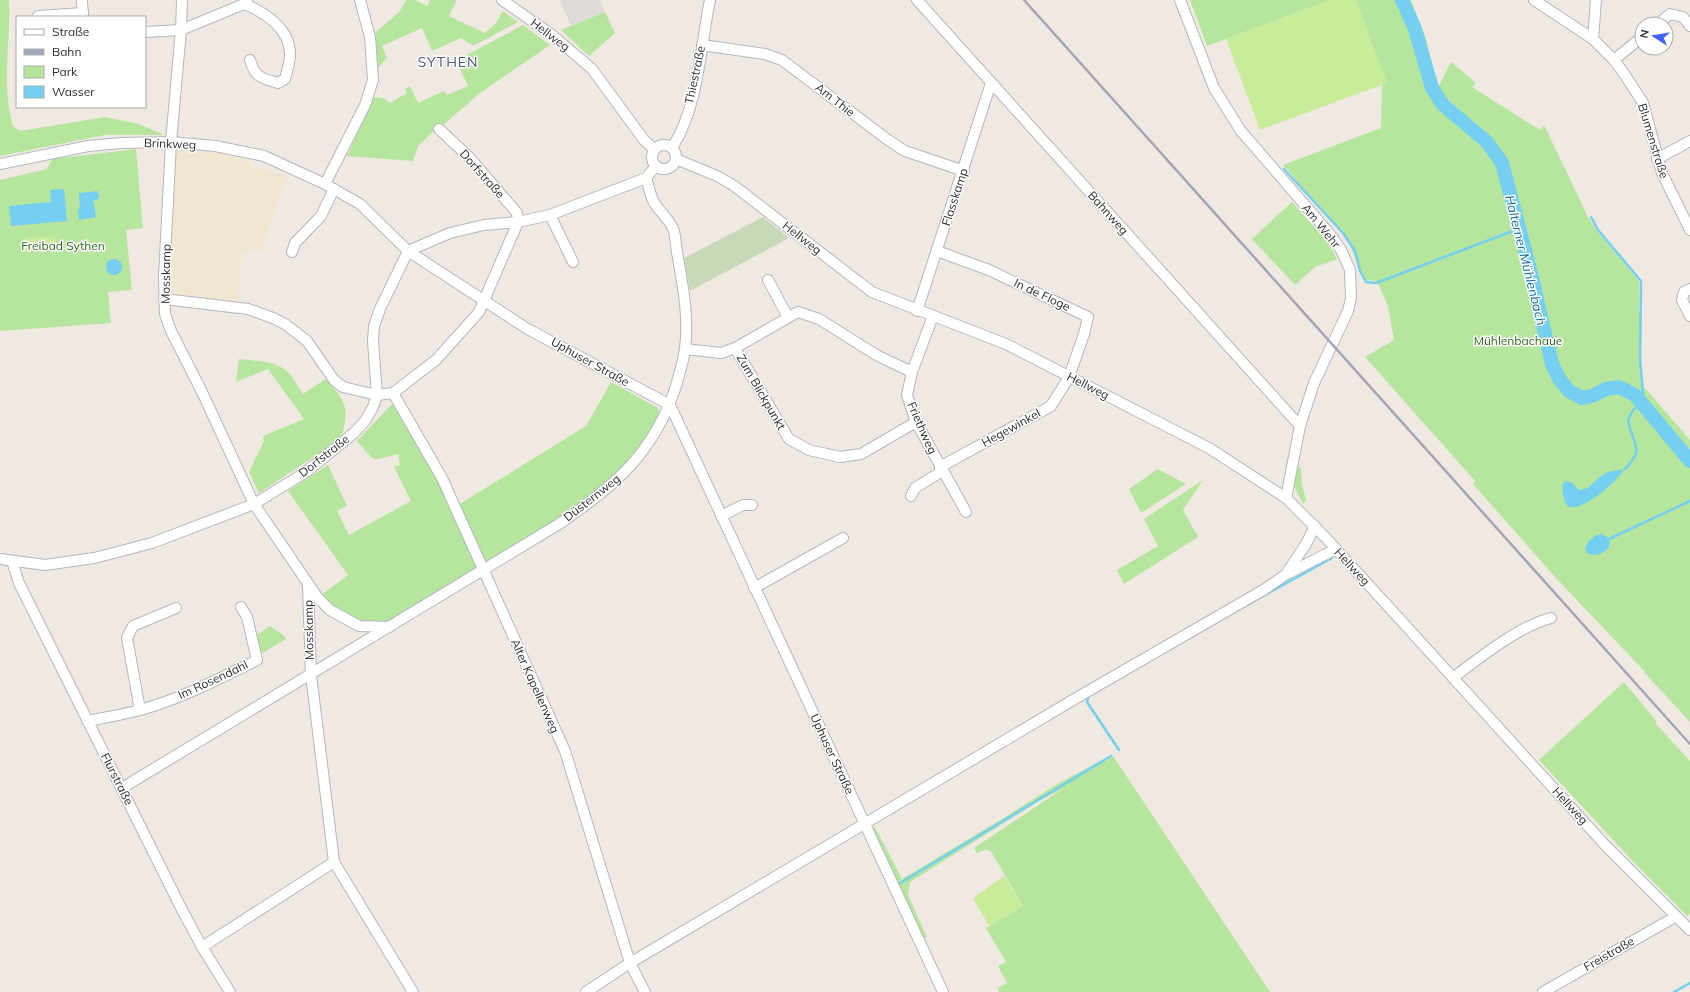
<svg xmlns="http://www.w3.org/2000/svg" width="1690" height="992" font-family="Mulish,sans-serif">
  <rect width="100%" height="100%" fill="#efe9e1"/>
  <path fill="#f0e6d1" d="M 174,148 L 220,153 L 249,160 L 249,166 L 288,176 L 260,252 L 242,251 L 238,303 L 172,296 L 167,290 Z"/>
  <g fill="#b6e59e">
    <path d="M 0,0 L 9,0 C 11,44 1,82 13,126 L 20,131 L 105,117 L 139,124 L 164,135 L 105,135 L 0,156 Z"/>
    <path d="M 406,0 L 415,0 L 427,6 L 430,0 L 457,0 L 449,16 L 485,33 L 496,23 L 503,11 L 518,22 L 473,46 L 461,38 L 432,51 L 422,28 L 382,46 L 387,58 L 377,69 L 374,34 L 400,11 Z"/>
    <path d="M 1190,0 L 1330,0 L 1207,46 Z"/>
    <path d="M 1338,0 L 1411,0 L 1426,39 L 1436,81 L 1439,86 L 1451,62 L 1476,83 L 1472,87 L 1540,130 L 1544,125 L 1588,217 L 1597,231 L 1639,281 L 1639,312 L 1642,312 L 1641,371 L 1644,387 L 1690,440 L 1690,722 L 1644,672 L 1645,672 L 1557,579 L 1473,484 L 1475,481 L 1365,357 L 1394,340 L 1388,306 L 1377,281 L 1367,280 L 1363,278 L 1350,245 L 1341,232 L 1296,181 L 1295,178 L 1283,165 L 1381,128 L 1382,84 Z"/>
    <path d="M 605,12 L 615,33 L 589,56 L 561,30 Z"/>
    <path d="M 523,25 L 550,45 L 480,93 L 442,126 L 433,132 L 418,146 L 413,161 L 347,156 L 374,97 L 383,98 L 390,103 L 407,93 L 405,89 L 410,86 L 418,103 L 444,91 L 447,95 L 468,86 L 461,71 L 459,59 Z"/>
    <path d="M 136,149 L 143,228 L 126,230 L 132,290 L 108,292 L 111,323 L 0,331 L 0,180 L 47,169 L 52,159 Z"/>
    <path d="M 1292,202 L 1329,244 L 1337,259 L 1315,267 L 1295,285 L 1252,239 Z"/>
    <path d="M 239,359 C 254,361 277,360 289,373 C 294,379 298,387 303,394 L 327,378 C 346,406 350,405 341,439 L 259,493 L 249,472 L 264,441 L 263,436 L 304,419 L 268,369 L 236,382 Z"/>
    <path d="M 611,382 L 658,408 L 660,417 L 633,459 L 584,504 L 489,562 L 483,560 L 458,505 L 586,426 Z"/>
    <path d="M 394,402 L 439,478 L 478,563 L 476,570 L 394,619 C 361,629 344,618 321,595 L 348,575 L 288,491 L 328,465 L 347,506 L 337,511 L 349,535 L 411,501 L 394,467 L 400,465 L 398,454 C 370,461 377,464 357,441 Z"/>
    <path d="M 1298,467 L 1301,468 L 1302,485 L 1306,500 L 1303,504 L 1294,486 Z"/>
    <path d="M 1158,469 L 1186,484 L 1141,513 L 1129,489 Z"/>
    <path d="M 1203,480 L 1183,510 L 1198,537 L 1124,584 L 1117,570 L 1158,546 L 1144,519 Z"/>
    <path d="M 1293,576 L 1294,580 L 1168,651 L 1166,648 Z"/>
    <path d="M 270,626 L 283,635 L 286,639 L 261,654 L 257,635 Z"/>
    <path d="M 1624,682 L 1657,722 L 1655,723 L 1690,761 L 1690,914 L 1687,916 L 1630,858 L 1539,760 Z"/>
    <path d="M 1113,756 L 1270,992 L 999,992 L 998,988 L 1007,983 L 998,966 L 1006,962 L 986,928 L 1023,906 L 992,853 L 987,849 L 977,853 L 974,848 L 1064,788 L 1039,801 L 910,882 L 908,895 L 927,937 L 922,940 L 871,828 L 875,827 L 902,879 L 997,822 L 1054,786 L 1098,762 L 1106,761 Z"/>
  </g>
  <path fill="#c8d9b8" d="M 763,217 L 789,238 L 690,291 L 684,258 Z"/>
  <g fill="#c9ec9a">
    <path d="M 1330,0 L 1356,0 L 1387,83 L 1260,130 L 1226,39 Z"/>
    <path d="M 55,235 L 57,247 L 25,252 L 23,238 Z"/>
    <path d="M 1004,876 L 1023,906 L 989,926 L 973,898 Z"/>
  </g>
  <path fill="#dfdcd8" d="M 560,0 L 600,0 L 605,12 L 571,26 Z"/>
  <g fill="#75cff0">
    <path d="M 64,189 L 67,221 L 11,226 L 9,206 L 51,202 L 50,190 Z"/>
    <path d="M 98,191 L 99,199 L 93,200 L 96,217 L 79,220 L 78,209 L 80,209 L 79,193 Z"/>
    <circle cx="114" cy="267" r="8"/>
    <path d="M 1624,469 C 1618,481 1584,511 1568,507 L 1564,500 L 1562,485 L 1566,481 L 1571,482 L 1579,490 L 1588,488 L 1601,476 L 1608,472 Z"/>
    <path d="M 1602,534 C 1608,537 1611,540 1609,547 C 1604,554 1596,556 1588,554 L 1585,550 C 1587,541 1593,535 1602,534 Z"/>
  </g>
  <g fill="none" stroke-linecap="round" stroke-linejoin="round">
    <g stroke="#75cff0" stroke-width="2.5">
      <path d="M 1284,169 L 1343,233 L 1355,251 L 1360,271 L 1366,282 L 1376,283 L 1518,229"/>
      <path d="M 1591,217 L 1598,230 L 1641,281 L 1640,359 L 1643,393 L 1642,404"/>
      <path d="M 1625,469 C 1647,447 1631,444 1628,420 L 1632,412 L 1640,402"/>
      <path d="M 1609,539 L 1690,501"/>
      <path d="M 1241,608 L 1332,558"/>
      <path d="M 1089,695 L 1087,702 L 1119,750"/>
      <path d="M 900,883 L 1111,756"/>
      <path d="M 1674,992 L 1690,983"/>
    </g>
    <path stroke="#75cff0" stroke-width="14" d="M 1402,0 L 1415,29 L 1432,88 L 1443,105 L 1487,142 L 1502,163 L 1531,273 L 1552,364 L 1560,380 L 1569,391 L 1582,398 L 1592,396 L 1606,389 L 1619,387 L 1635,395 L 1690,461"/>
    <g stroke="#b4b7c1" stroke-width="12">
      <g id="minor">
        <path d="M 82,0 L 83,17"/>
        <path d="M 182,0 L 181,30 L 171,142 L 164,277 L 165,314 L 171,331 L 202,392 L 254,504 L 318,598 L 330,610 L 359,626 L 389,627"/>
        <path d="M 502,0 L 552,35 L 592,69 L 644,140 L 654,149"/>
        <path d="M 917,0 L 1300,426"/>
        <path d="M 1180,0 L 1214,88 L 1241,131 L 1329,233 L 1341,250 L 1350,270 L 1351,298 L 1348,311 L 1314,383 L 1300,426 L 1286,498"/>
        <path d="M 1534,0 L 1593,39 L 1614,60 L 1625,75 L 1643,103 L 1662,173 L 1690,230"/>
        <path d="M 244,4 C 265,12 290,29 290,54 C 290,63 287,71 285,79 L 278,83 C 262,78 255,78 250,60"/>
        <path d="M 38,16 L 83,13"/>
        <path d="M 1658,24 L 1670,14 L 1683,17 L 1690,26"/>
        <path d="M 145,32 L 181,30 L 244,4 L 247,0"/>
        <path d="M 1593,39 L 1596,0"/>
        <path d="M 702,45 L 765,54 L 782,60 L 888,140 L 905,151 L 964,171"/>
        <path d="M 1614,60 L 1642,37"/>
        <circle cx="664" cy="157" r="12"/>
        <path d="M 672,148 C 699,106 700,48 710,0"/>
        <path d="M 676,159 L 717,176 L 733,185 L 872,292 L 1006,344 L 1209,448 L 1286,498 L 1325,537 L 1606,846 L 1690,930"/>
        <path d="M 1657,159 L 1690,141"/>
        <path d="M 0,164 L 88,146 L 121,143 L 171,142 L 215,146 L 264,156 L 325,184 L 360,204 L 408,251 L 526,328 L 670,405 L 943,992"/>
        <path d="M 325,184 L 365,105 L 373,80 L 370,37 L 360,0"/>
        <path d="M 550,215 L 573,262"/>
        <path d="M 937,251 L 989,270 L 1088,317 L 1084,334 L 1069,377 L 1051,406 L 940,467"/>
        <path d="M 292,252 L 295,243 L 321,216 L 334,189"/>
        <path d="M 768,280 L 788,317"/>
        <path d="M 1690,289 L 1684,292 L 1682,300 L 1690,316"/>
        <path d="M 164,299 L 248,309 L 273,318 L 285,324 L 307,341 L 334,380 L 343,387 L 377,395 L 393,393 L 436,360 L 479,312 L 518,222 L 517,213 L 469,157 L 439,129"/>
        <path d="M 917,311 L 991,83"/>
        <path d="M 933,316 L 912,372 L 907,395 L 916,422 L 966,512"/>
        <path d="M 735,348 L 789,439 L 809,450 L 840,457 L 861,454 L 916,422"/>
        <path d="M 685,349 L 721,353 L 735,348 L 798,312 L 819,319 L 878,356 L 912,372"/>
        <path d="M 393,393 L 442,478 L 565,751 L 630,963 L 645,992"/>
        <path d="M 911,496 L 915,488 L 942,471"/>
        <path d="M 721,516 L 743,505 L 752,505"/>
        <path d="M 0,559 L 45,565 L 94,558 L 152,543 L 254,504 L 306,472 L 354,433 L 365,421 L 373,407 L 377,395 L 373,341 L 374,326 L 380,309 L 408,251 L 450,233 L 484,225 L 518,222 L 550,215 L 646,178 L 656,166"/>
        <path d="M 12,561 L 19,583 L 180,906 L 202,947 L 230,992"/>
        <path d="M 1286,574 L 1306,544 L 1315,526"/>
        <path d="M 754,588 L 843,538"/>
        <path d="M 1453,678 C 1479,658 1519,626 1551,618"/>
        <path d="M 140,710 L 127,638 L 133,626 L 176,608"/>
        <path d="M 87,721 C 107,717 128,714 147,708 C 186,696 221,678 257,660 L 247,617 L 241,607"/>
        <path d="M 122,788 L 559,524 C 615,486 654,453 676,386 C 679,374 684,361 685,348 C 689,318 683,287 678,258 C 676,249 676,240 674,231 C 671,221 660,212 655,204 C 650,197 649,186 646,178"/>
        <path d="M 334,862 L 413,992"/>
        <path d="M 202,947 L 334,862 L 311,675 L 308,584"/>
        <path d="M 586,992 L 630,963 L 1078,697 L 1265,589 L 1285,575 L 1336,549"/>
        <path d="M 1543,992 L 1675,917"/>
      </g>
    </g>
    <use href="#minor" stroke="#fff" stroke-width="10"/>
    <path stroke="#a3a6b8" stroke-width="2.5" d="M 1024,0 L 1690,744"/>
  </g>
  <g text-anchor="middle" stroke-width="3" stroke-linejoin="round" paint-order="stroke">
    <g font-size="12" fill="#2e2e2e" stroke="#fff">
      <text transform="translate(550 35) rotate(37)" y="4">Hellweg</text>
      <text transform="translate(695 75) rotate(-78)" y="4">Thiestraße</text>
      <text transform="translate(835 100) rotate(38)" y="4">Am Thie</text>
      <text transform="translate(1653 141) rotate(73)" y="4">Blumenstraße</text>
      <text transform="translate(170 144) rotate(2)" y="4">Brinkweg</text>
      <text transform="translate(482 174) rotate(48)" y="4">Dorfstraße</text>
      <text transform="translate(955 197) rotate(-72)" y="4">Flasskamp</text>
      <text transform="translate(1108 213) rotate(48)" y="4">Bahnweg</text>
      <text transform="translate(1321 226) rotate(51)" y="4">Am Wehr</text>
      <text transform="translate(802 238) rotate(38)" y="4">Hellweg</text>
      <text transform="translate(166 274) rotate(-89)" y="4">Mosskamp</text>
      <text transform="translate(1042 295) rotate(25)" y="4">In de Floge</text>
      <text transform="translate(590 362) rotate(29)" y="4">Uphuser Straße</text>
      <text transform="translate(1088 386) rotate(27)" y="4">Hellweg</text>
      <text transform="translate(761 392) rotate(60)" y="4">Zum Blickpunkt</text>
      <text transform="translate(922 428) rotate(66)" y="4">Friethweg</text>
      <text transform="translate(1011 428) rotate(-29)" y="4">Hegewinkel</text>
      <text transform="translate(324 456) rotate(-38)" y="4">Dorfstraße</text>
      <text transform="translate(592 498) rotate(-38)" y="4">Düsternweg</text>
      <text transform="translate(1352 567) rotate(47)" y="4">Hellweg</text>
      <text transform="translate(309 630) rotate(-91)" y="4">Mosskamp</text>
      <text transform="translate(213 680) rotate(-25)" y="4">Im Rosendahl</text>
      <text transform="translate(535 686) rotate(66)" y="4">Alter Kapellenweg</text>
      <text transform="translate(832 754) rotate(65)" y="4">Uphuser Straße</text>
      <text transform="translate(117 779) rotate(63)" y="4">Flurstraße</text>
      <text transform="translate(1570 806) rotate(47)" y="4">Hellweg</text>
      <text transform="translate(1609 954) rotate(-30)" y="4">Freistraße</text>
    </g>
    <g font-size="12" fill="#2c6e1b" stroke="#fff">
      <text x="63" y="250">Freibad Sythen</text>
      <text x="1518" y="345">Mühlenbachaue</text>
    </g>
    <g font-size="13" font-style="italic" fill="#0d6fa3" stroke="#fff">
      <text transform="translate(1526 260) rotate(76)" y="5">Halterner Mühlenbach</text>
    </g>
    <g font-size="14" letter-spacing="1" fill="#4d5680" stroke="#fff">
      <text x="448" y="67">SYTHEN</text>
    </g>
  </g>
  <rect x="16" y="16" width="130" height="92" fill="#ffffff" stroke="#ababab"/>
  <rect x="24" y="29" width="20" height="6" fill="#ffffff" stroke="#ababab"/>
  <text x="52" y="36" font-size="12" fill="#2e2e2e">Straße</text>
  <rect x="24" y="49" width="20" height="6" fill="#a3a6b8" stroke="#ababab"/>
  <text x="52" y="56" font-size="12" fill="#2e2e2e">Bahn</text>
  <rect x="24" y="66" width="20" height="12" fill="#b6e59e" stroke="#ababab"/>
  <text x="52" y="76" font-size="12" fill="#2e2e2e">Park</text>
  <rect x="24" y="86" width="20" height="12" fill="#75cff0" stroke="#ababab"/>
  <text x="52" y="96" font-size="12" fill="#2e2e2e">Wasser</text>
  <g transform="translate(1654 36) rotate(282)"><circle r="19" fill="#ffffff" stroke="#ababab"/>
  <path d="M0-3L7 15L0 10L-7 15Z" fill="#4264fb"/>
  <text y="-6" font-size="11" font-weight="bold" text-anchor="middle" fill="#2e2e2e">N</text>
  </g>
</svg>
